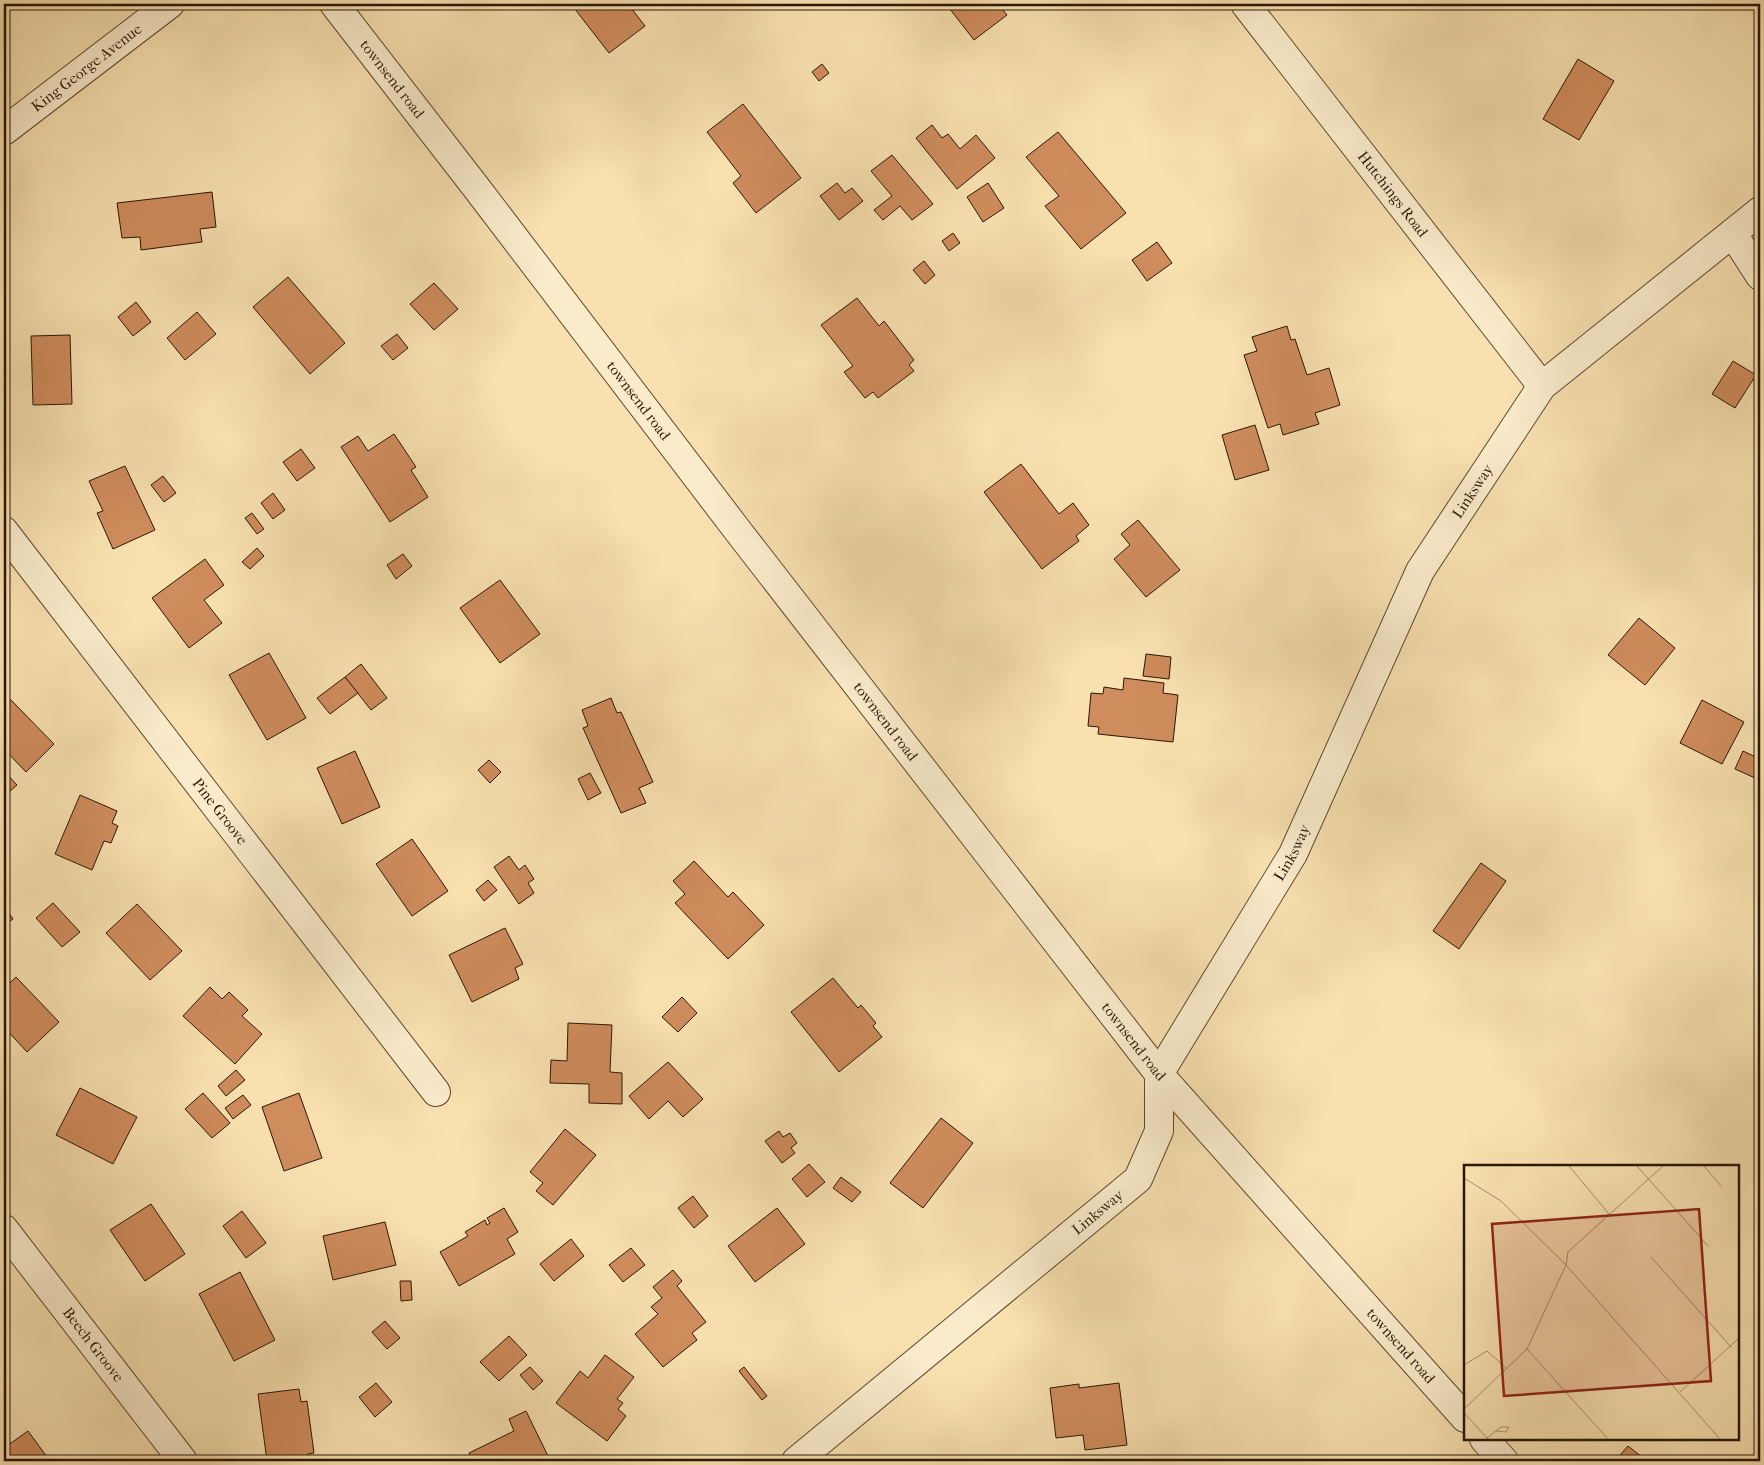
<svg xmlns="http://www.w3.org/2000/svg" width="1764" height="1465" font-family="'IM FELL French Canon',serif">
  <rect width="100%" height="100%" fill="#f8e0af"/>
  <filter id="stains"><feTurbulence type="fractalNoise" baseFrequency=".004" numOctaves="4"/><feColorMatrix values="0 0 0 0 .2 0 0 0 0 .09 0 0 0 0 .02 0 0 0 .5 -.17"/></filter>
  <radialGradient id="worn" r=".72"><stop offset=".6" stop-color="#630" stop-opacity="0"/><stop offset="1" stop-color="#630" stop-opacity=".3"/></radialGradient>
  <g fill="#cf8c5d" stroke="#2a1607">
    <path d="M 571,4 L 628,4 L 645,26 L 609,53 Z"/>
    <path d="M 946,4 L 998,4 L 1007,15 L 974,40 Z"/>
    <path d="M 1578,59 L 1614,81 L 1579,140 L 1543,119 Z"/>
    <path d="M 822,64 L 829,73 L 819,81 L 812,72 Z"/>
    <path d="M 743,104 L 801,178 L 756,213 L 733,183 L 741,176 L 707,132 Z"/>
    <path d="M 932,125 L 942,138 L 948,134 L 960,149 L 976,135 L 995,158 L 957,189 L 916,138 Z"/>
    <path d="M 1058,132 L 1126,213 L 1081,249 L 1045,206 L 1059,196 L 1026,157 Z"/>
    <path d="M 892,155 L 933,204 L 912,220 L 900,206 L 883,220 L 874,210 L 892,196 L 871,171 Z"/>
    <path d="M 837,183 L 845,193 L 852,188 L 863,201 L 839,220 L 820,196 Z"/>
    <path d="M 988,183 L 1004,208 L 983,222 L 967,197 Z"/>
    <path d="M 212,192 L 216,227 L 200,229 L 202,242 L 141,250 L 140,237 L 122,238 L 117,203 Z"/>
    <path d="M 953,233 L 960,243 L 949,251 L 942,241 Z"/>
    <path d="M 1157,242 L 1172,263 L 1147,281 L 1132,260 Z"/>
    <path d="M 924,261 L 935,275 L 925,284 L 913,270 Z"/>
    <path d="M 288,277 L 345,343 L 310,374 L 253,307 Z"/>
    <path d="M 434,283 L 458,309 L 434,330 L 410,304 Z"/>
    <path d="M 857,298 L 879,326 L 884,321 L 914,360 L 909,365 L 914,371 L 878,398 L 873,392 L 865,398 L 844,372 L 853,366 L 821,325 Z"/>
    <path d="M 136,302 L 151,322 L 133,336 L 118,317 Z"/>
    <path d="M 197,312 L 216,334 L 185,360 L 167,338 Z"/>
    <path d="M 1287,326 L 1291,340 L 1295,339 L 1307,375 L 1329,368 L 1340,405 L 1315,413 L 1319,424 L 1283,435 L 1280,424 L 1268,428 L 1244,355 L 1257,351 L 1252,337 Z"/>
    <path d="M 397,334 L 408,348 L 393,360 L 381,346 Z"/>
    <path d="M 70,335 L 72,404 L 33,405 L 31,336 Z"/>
    <path d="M 1733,361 L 1756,375 L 1735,408 L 1712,394 Z"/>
    <path d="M 1255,425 L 1269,470 L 1235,480 L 1222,435 Z"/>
    <path d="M 394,434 L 416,467 L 411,470 L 428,497 L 390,522 L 341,447 L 358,436 L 368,451 Z"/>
    <path d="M 301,449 L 315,468 L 297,481 L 283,462 Z"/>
    <path d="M 1021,464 L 1059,514 L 1073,503 L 1089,525 L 1076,536 L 1079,541 L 1042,569 L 984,492 Z"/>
    <path d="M 125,466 L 155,530 L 113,549 L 97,513 L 103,511 L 89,481 Z"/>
    <path d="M 163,476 L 176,493 L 164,502 L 151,485 Z"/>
    <path d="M 273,493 L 285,510 L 273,519 L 261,503 Z"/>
    <path d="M 252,513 L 264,529 L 257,534 L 245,518 Z"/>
    <path d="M 1138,520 L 1180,570 L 1146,597 L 1114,559 L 1130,545 L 1121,534 Z"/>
    <path d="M 257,548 L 264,556 L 250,569 L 242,562 Z"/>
    <path d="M 403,554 L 412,566 L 396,579 L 387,565 Z"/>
    <path d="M 205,559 L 224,585 L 204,600 L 222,623 L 189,648 L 152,598 Z"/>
    <path d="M 500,580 L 540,634 L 500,663 L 460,608 Z"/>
    <path d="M 1639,618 L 1675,648 L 1645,685 L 1608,655 Z"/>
    <path d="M 269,653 L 306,718 L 267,740 L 229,675 Z"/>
    <path d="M 1146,654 L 1171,657 L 1169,679 L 1143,676 Z"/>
    <path d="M 361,664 L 387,698 L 371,710 L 345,677 Z"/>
    <path d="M 345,677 L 358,693 L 330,714 L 317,698 Z"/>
    <path d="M 1124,678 L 1164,683 L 1163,693 L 1178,695 L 1173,742 L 1098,734 L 1099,727 L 1088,726 L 1091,693 L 1103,694 L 1104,687 L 1123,690 Z"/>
    <path d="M 7,696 L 54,744 L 26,772 L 4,749 L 4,699 Z"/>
    <path d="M 611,698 L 617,713 L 621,712 L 653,782 L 639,788 L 646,803 L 621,813 L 583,728 L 588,726 L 582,710 Z"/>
    <path d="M 1702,700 L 1744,722 L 1722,764 L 1680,743 Z"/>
    <path d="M 355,751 L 380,807 L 342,824 L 317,768 Z"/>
    <path d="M 1743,751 L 1760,759 L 1760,767 L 1755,778 L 1735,769 Z"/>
    <path d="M 489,760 L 501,772 L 490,783 L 478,770 Z"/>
    <path d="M 4,771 L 17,785 L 9,792 L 4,787 Z"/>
    <path d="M 590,773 L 601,793 L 588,800 L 578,779 Z"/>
    <path d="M 80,795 L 117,811 L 112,823 L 118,826 L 111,843 L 104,841 L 92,870 L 55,854 Z"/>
    <path d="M 412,839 L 448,891 L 412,916 L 376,864 Z"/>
    <path d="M 509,856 L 519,870 L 525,865 L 534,879 L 528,883 L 534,893 L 519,904 L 494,867 Z"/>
    <path d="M 694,861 L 728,897 L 733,892 L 764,925 L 728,959 L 675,903 L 685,894 L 673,881 Z"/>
    <path d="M 1481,863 L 1506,881 L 1459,949 L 1433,931 Z"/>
    <path d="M 488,880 L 497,890 L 484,901 L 476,890 Z"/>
    <path d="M 53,903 L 80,932 L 62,947 L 36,918 Z"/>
    <path d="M 137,904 L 182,951 L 150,980 L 106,933 Z"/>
    <path d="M 4,906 L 13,919 L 4,925 Z"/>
    <path d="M 505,928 L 523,964 L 515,968 L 519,979 L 472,1002 L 449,955 Z"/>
    <path d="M 16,977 L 59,1022 L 27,1052 L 4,1027 L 4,989 Z"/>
    <path d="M 833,978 L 858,1008 L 861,1005 L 876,1023 L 873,1026 L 882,1037 L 839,1072 L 791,1012 Z"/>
    <path d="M 210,987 L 222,999 L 229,992 L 248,1010 L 242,1016 L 262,1034 L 235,1064 L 183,1016 Z"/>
    <path d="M 682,997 L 697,1013 L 678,1032 L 662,1017 Z"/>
    <path d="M 568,1023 L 612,1025 L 610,1072 L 622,1073 L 622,1104 L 589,1103 L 589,1084 L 550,1083 L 551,1060 L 567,1061 Z"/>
    <path d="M 668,1062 L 703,1099 L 683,1117 L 668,1101 L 649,1119 L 629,1096 Z"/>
    <path d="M 236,1070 L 245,1080 L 226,1096 L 218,1086 Z"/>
    <path d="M 80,1088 L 137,1117 L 113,1164 L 56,1135 Z"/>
    <path d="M 203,1093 L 230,1123 L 212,1138 L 185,1109 Z"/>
    <path d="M 299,1093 L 322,1158 L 284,1171 L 262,1107 Z"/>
    <path d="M 243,1095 L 251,1105 L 233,1119 L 225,1108 Z"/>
    <path d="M 941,1118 L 973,1143 L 923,1208 L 890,1183 Z"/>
    <path d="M 565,1129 L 596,1155 L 553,1205 L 536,1191 L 543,1183 L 530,1172 Z"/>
    <path d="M 779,1131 L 783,1137 L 790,1133 L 797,1143 L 791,1148 L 795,1153 L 782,1163 L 765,1141 Z"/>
    <path d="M 809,1164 L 825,1182 L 807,1197 L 792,1179 Z"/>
    <path d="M 841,1177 L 861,1192 L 852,1202 L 833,1188 Z"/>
    <path d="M 693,1196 L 708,1216 L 694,1228 L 678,1208 Z"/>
    <path d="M 151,1204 L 185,1254 L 145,1281 L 110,1230 Z"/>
    <path d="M 504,1208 L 518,1232 L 507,1239 L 515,1254 L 459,1286 L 440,1252 L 468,1236 L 465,1232 L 485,1220 L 487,1225 L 490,1223 L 487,1218 Z"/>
    <path d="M 777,1208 L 805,1244 L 755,1282 L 728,1246 Z"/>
    <path d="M 242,1211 L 266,1243 L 246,1258 L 223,1226 Z"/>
    <path d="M 385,1222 L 396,1265 L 333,1280 L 323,1236 Z"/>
    <path d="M 571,1239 L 584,1256 L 554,1281 L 540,1264 Z"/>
    <path d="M 631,1248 L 645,1265 L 623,1282 L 609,1265 Z"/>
    <path d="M 673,1270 L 682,1281 L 677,1286 L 706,1322 L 692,1333 L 697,1340 L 663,1367 L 635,1334 L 658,1314 L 651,1307 L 662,1298 L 653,1287 Z"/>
    <path d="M 240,1272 L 275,1340 L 234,1361 L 199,1294 Z"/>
    <path d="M 400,1281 L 411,1281 L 412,1300 L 401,1301 Z"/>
    <path d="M 385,1321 L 400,1338 L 387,1349 L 372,1332 Z"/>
    <path d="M 509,1336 L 527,1355 L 499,1381 L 480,1362 Z"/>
    <path d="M 605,1355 L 634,1377 L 617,1399 L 623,1403 L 618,1409 L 626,1416 L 607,1441 L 556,1403 L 580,1371 L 588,1378 Z"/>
    <path d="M 530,1367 L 543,1381 L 533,1390 L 520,1375 Z"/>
    <path d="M 744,1367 L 767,1396 L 762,1400 L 739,1371 Z"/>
    <path d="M 376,1383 L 392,1402 L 375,1417 L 359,1397 Z"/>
    <path d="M 1119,1383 L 1127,1445 L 1085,1450 L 1083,1435 L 1056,1438 L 1050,1388 L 1079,1384 L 1079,1388 Z"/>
    <path d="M 299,1389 L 301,1402 L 307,1401 L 314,1453 L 308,1454 L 309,1461 L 267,1461 L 258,1394 Z"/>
    <path d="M 526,1411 L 550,1460 L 547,1461 L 473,1461 L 469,1453 L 514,1431 L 509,1419 Z"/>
    <path d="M 28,1431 L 50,1461 L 4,1461 L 4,1448 Z"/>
    <path d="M 1628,1446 L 1647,1461 L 1615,1461 Z"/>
  </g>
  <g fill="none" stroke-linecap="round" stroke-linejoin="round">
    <g stroke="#5e4831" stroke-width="30">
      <g id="street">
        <path id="s1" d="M 334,4 L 475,186 L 738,531 L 1159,1074 L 1465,1418"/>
        <path id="s2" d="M 1245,4 L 1542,386"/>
        <path id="s3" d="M 4,131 L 170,4"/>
        <path d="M 1733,234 L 1760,276"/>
        <path id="s4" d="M 4,531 L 436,1092"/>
        <path id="s5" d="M 4,1229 L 183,1461"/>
        <path d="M 1484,1439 L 1504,1461"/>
        <path id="s6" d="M 796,1461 L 1138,1179 L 1159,1131 L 1159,1074 L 1293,854 L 1420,571 L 1542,386 L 1760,211"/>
      </g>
    </g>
    <use href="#street" stroke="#faebcb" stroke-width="28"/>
  </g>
  <g text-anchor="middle" stroke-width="5" stroke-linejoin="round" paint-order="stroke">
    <g font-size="15" fill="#2a1607" stroke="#faebcb">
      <text dy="5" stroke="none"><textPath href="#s3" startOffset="104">King George Avenue</textPath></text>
      <text dy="5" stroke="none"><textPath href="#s1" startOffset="95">townsend road</textPath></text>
      <text dy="5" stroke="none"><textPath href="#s2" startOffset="241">Hutchings Road</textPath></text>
      <text dy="5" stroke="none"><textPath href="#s1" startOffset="500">townsend road</textPath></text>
      <text dy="5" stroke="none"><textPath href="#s6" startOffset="1216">Linksway</textPath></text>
      <text dy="5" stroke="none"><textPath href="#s1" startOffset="905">townsend road</textPath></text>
      <text dy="5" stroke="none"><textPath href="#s4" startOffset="354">Pine Groove</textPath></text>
      <text dy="5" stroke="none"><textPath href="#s6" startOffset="811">Linksway</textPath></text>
      <text dy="5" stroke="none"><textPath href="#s1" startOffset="1310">townsend road</textPath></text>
      <text dy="5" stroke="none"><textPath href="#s6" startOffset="391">Linksway</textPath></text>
      <text dy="5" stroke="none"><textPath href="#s5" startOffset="146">Beech Groove</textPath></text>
      <text dy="5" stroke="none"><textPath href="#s1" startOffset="1715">townsend road</textPath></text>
    </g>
  </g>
  <g transform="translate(1464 1165)">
    <rect width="275" height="275" fill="#f8e0af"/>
    <path fill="none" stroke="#a68f6c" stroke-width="1" d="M 105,1 L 145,49M 173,1 L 244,81M 240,1 L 257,21M 0,13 L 37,36 L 102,100 L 256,274M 187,92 L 267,182M 63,184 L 144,274M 0,200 L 23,186 L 42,203M 216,227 L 275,173M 0,244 L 63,184 L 102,100 L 104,87 L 199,1M 0,248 L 24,274M 23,273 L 37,262 L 45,262 L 42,267 L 32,266"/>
    <path fill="#8f2418" fill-opacity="0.15" stroke="#8f2418" stroke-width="2.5" d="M 235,44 L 247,216 L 40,231 L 28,59 Z"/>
    <rect width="275" height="275" fill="none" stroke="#2a1607" stroke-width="2.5"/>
  </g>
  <rect width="1764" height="1465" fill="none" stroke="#f8e0af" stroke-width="20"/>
  <rect x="5" y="5" width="1754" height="1455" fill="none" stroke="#2a1607" stroke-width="2.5"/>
  <rect x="10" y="10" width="1744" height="1445" fill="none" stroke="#2a1607"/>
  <rect width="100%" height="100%" filter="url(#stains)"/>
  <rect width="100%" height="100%" fill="url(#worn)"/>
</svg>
